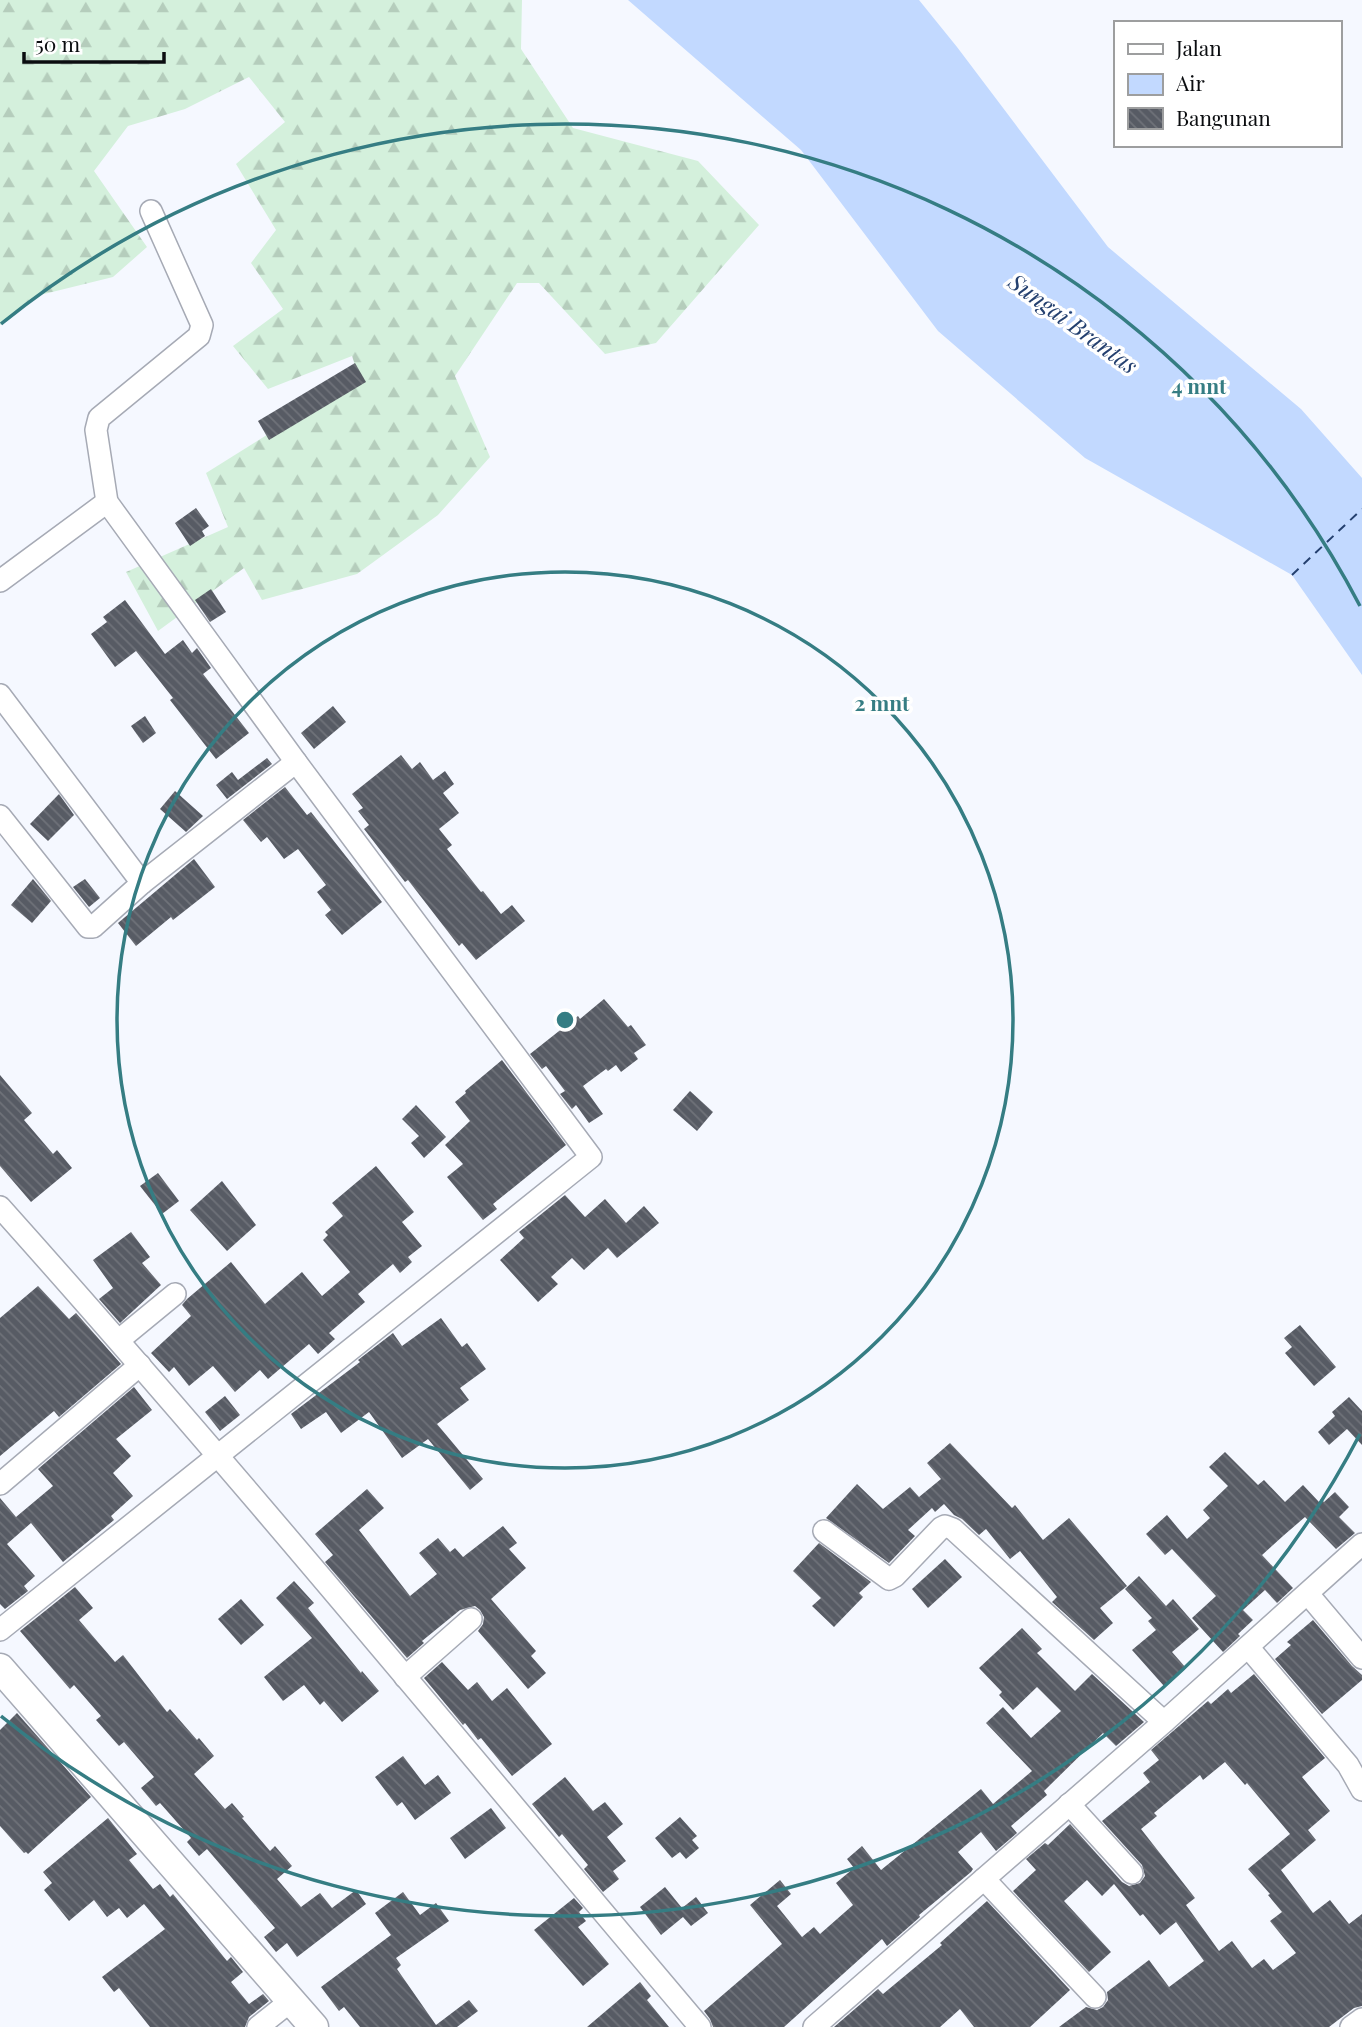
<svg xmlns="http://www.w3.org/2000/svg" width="1362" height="2027" font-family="'Playfair Display',serif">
  <defs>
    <pattern id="forest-firs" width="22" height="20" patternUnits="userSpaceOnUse" patternTransform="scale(1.75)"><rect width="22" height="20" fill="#d4f0dc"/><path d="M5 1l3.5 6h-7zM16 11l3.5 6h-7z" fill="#b5cdbc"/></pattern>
    <pattern id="building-back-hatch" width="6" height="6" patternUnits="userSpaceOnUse" patternTransform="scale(1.75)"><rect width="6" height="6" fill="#575b64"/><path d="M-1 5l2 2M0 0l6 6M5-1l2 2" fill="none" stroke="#6f7279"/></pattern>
  </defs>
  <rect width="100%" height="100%" fill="#f5f8ff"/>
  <path fill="url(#forest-firs)" d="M 0,0 L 522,0 L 521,49 L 573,128 L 698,161 L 759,225 L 656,343 L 605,354 L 539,283 L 517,283 L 455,376 L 490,457 L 438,515 L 357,574 L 262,600 L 244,568 L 158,631 L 126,572 L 228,527 L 206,473 L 359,377 L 352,356 L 268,389 L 233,346 L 283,309 L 251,263 L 276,230 L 236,164 L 285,122 L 249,77 L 185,109 L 128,126 L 94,171 L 147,247 L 113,277 L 40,295 L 0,325 Z"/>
  <path fill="#c2d9ff" d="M 628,0 L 919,0 L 957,47 L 1108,247 L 1301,409 L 1362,478 L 1362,675 L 1292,575 L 1085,458 L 938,331 L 801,150 Z"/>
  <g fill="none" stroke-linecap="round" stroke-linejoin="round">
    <path stroke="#24406f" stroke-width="2" stroke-dasharray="9 7" stroke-linecap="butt" d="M 1292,575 L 1362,509"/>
  </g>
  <g fill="url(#building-back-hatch)" fill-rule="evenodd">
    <path d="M 355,363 L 366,382 L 269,440 L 258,421 Z"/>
    <path d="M 196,508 L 209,526 L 202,531 L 205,536 L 190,546 L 175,523 Z"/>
    <path d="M 211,589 L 226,612 L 210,622 L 195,600 Z"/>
    <path d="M 125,600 L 165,654 L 183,640 L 192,653 L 197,648 L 211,668 L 203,674 L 249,733 L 216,759 L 170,700 L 173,698 L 136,651 L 115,667 L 91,634 L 107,622 L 103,617 Z"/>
    <path d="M 333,706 L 346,722 L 314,749 L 301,733 Z"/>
    <path d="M 145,716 L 156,733 L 143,743 L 131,726 Z"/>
    <path d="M 401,755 L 412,769 L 420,762 L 433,780 L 445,771 L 454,784 L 443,793 L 459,813 L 439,829 L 452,845 L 447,849 L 481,892 L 483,891 L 501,914 L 512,905 L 525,921 L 476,960 L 462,943 L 459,946 L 408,880 L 405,882 L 364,829 L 369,825 L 358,811 L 363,808 L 352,794 Z"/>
    <path d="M 267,758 L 272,764 L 227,799 L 216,785 L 232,772 L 238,780 Z"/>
    <path d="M 285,787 L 307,815 L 311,812 L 382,902 L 342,935 L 325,915 L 331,910 L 317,892 L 326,885 L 298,849 L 284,859 L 267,837 L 261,842 L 243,820 Z"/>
    <path d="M 175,791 L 203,816 L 186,832 L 160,809 Z"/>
    <path d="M 59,794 L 74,815 L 48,841 L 30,824 Z"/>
    <path d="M 194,859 L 215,887 L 173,920 L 171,917 L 136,946 L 118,923 Z"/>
    <path d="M 33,879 L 51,901 L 32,923 L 11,905 Z"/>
    <path d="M 85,879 L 100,898 L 89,907 L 73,887 Z"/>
    <path d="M 604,999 L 628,1027 L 631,1025 L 646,1045 L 634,1053 L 638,1059 L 621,1072 L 616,1065 L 608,1071 L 606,1069 L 583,1086 L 603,1114 L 589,1123 L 576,1105 L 572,1109 L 560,1094 L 565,1091 L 546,1066 L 542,1069 L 530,1054 L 578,1016 L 580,1019 Z"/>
    <path d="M 502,1060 L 566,1145 L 493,1204 L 497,1209 L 483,1220 L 447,1177 L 463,1164 L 445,1145 L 470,1121 L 455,1102 L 466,1093 L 465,1091 Z"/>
    <path d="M 0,1075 L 32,1113 L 24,1120 L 53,1154 L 57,1150 L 72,1168 L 31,1202 L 0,1166 Z"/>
    <path d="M 690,1091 L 713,1112 L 697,1131 L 673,1110 Z"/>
    <path d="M 416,1105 L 446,1137 L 424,1158 L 411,1143 L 419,1136 L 402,1119 Z"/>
    <path d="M 376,1166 L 414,1212 L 402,1222 L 422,1246 L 408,1257 L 412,1262 L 400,1273 L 393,1264 L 358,1294 L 365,1302 L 329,1333 L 335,1339 L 318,1354 L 309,1344 L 268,1379 L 260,1370 L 235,1392 L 213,1366 L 189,1386 L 174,1367 L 169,1372 L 151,1353 L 191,1316 L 182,1305 L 187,1299 L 231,1262 L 265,1304 L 302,1272 L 322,1296 L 350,1272 L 323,1240 L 328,1235 L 325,1232 L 343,1216 L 332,1203 Z"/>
    <path d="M 158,1173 L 179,1201 L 162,1214 L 140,1186 Z"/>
    <path d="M 222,1181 L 256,1225 L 227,1251 L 190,1210 Z"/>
    <path d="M 565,1195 L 585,1217 L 605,1199 L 626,1223 L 644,1206 L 659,1223 L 617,1258 L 608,1248 L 584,1270 L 572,1258 L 551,1277 L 558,1284 L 538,1302 L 500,1260 L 524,1238 L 519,1232 Z"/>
    <path d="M 131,1232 L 150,1257 L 142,1263 L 161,1285 L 120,1323 L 99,1299 L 113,1288 L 93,1260 Z"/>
    <path d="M 38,1286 L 69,1319 L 76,1313 L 121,1364 L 59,1417 L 54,1411 L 0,1456 L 0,1318 Z"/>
    <path d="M 441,1318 L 462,1347 L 467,1343 L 486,1369 L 460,1388 L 469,1400 L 437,1424 L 483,1479 L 470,1490 L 428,1439 L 402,1458 L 369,1412 L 341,1433 L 326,1412 L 301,1429 L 291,1414 L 360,1362 L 358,1360 L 393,1333 L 402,1346 Z"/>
    <path d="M 1300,1325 L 1336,1367 L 1314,1386 L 1285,1353 L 1292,1347 L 1284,1338 Z"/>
    <path d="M 134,1387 L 152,1410 L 116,1439 L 131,1456 L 113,1473 L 133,1496 L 111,1516 L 114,1520 L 63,1562 L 31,1523 L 7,1544 L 35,1576 L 24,1586 L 28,1591 L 5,1609 L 0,1604 L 0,1498 L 16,1517 L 53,1486 L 38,1469 Z"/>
    <path d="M 225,1396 L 240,1415 L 220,1431 L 205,1412 Z"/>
    <path d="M 1349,1397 L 1362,1411 L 1362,1445 L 1347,1429 L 1329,1445 L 1318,1432 L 1335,1416 L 1332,1412 Z"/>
    <path d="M 950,1443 L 1012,1508 L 1015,1505 L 1043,1540 L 1069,1518 L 1127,1586 L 1100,1608 L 1113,1623 L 1094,1640 L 1052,1602 L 1057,1597 L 1020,1551 L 1010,1559 L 986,1529 L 979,1535 L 962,1519 L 954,1515 L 944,1504 L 935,1512 L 932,1508 L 908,1530 L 915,1536 L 889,1563 L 826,1518 L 857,1484 L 883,1509 L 910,1487 L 919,1497 L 941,1479 L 927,1463 Z"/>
    <path d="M 1225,1452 L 1258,1485 L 1264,1480 L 1285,1502 L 1303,1485 L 1319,1502 L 1321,1499 L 1324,1502 L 1335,1492 L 1349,1507 L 1339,1517 L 1355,1533 L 1336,1549 L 1305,1517 L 1283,1536 L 1262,1555 L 1293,1588 L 1277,1603 L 1265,1590 L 1243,1610 L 1253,1620 L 1238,1634 L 1240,1636 L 1223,1652 L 1192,1618 L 1216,1596 L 1172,1549 L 1165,1555 L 1146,1534 L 1167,1515 L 1187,1539 L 1210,1518 L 1203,1510 L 1228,1486 L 1209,1467 Z"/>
    <path d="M 367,1489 L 384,1508 L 359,1530 L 410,1596 L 437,1574 L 419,1553 L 438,1538 L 450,1552 L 455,1548 L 463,1557 L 503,1526 L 517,1543 L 509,1549 L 526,1568 L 491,1599 L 536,1651 L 531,1656 L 546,1673 L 528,1689 L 478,1631 L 483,1624 L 484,1617 L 480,1610 L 475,1606 L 460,1610 L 422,1641 L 424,1643 L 407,1658 L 325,1562 L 333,1555 L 315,1534 Z"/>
    <path d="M 819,1543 L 871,1582 L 859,1593 L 863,1597 L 834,1627 L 812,1606 L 821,1598 L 793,1571 Z"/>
    <path d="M 945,1559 L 962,1577 L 928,1608 L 912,1589 Z"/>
    <path d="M 1139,1576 L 1166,1606 L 1173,1599 L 1199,1629 L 1172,1652 L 1186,1668 L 1164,1686 L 1132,1650 L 1156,1630 L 1148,1621 L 1152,1618 L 1125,1589 Z"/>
    <path d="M 294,1581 L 314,1603 L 308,1608 L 361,1673 L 362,1671 L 379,1691 L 342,1722 L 324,1701 L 320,1705 L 304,1685 L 283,1701 L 264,1677 L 312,1638 L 276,1598 Z"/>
    <path d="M 75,1587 L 93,1608 L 79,1620 L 115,1662 L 123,1655 L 167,1712 L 170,1709 L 197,1740 L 199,1738 L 214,1756 L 194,1774 L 225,1809 L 232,1803 L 244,1817 L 242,1818 L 270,1851 L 275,1846 L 292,1866 L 277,1879 L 301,1907 L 320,1893 L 332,1908 L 356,1890 L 366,1904 L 297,1957 L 287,1943 L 276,1952 L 264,1937 L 275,1928 L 207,1849 L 199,1856 L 187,1842 L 191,1838 L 160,1803 L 156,1806 L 141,1788 L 154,1777 L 124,1742 L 119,1746 L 96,1720 L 101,1716 L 74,1685 L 70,1689 L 20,1631 Z"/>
    <path d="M 241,1599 L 264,1625 L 241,1645 L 218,1619 Z"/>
    <path d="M 1313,1620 L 1352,1666 L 1362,1675 L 1362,1680 L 1322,1714 L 1275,1659 L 1291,1645 L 1287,1642 Z"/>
    <path d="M 1022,1628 L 1042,1649 L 1037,1653 L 1075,1691 L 1092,1674 L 1144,1722 L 1116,1746 L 1103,1733 L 1044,1791 L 1047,1795 L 1011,1826 L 1017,1833 L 996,1851 L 981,1832 L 958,1852 L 973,1869 L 971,1872 L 919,1915 L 920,1917 L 887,1946 L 882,1939 L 784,2027 L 713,2027 L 710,2019 L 704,2011 L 782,1944 L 750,1905 L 780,1880 L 791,1894 L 777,1906 L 802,1937 L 814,1927 L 820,1934 L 853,1905 L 836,1883 L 854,1868 L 847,1859 L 862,1846 L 881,1870 L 981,1789 L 993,1804 L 1032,1771 L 986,1723 L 1003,1707 L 1031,1738 L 1061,1711 L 1037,1687 L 1013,1710 L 999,1695 L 1002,1692 L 979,1668 Z"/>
    <path d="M 442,1662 L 468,1690 L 477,1682 L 492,1701 L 507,1688 L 552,1744 L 512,1776 L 481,1738 L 478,1740 L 465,1723 L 463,1725 L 424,1678 Z"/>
    <path d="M 1254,1674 L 1325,1758 L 1302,1777 L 1330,1811 L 1308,1830 L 1316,1840 L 1281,1870 L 1313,1913 L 1330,1900 L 1349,1924 L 1362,1914 L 1362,2006 L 1354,2008 L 1329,2027 L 1059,2027 L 1086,2007 L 1097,2010 L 1103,2007 L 1108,2000 L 1107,1992 L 1149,1960 L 1169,1987 L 1204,1961 L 1176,1922 L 1160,1935 L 1143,1914 L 1140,1916 L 1114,1884 L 1102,1896 L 1087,1880 L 1064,1901 L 1111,1952 L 1089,1972 L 1013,1891 L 1036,1870 L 1026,1859 L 1045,1843 L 1048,1845 L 1070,1824 L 1122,1882 L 1129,1886 L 1140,1883 L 1145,1876 L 1142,1865 L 1102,1821 L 1150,1782 L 1143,1773 L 1159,1760 L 1151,1750 L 1208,1701 L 1211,1704 L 1228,1689 L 1231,1693 ZM 1225,1762 L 1245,1785 L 1247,1783 L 1290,1834 L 1248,1869 L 1270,1894 L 1268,1895 L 1282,1912 L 1270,1921 L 1296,1953 L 1273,1970 L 1264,1959 L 1252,1968 L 1232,1941 L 1219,1951 L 1186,1905 L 1195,1898 L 1141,1829 L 1157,1816 L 1154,1813 L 1200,1775 L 1203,1780 Z"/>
    <path d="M 17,1713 L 91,1797 L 28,1854 L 26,1852 L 24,1853 L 0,1826 L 0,1730 Z"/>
    <path d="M 403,1756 L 425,1785 L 438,1775 L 451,1793 L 415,1820 L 402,1802 L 397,1806 L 375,1777 Z"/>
    <path d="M 565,1777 L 593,1811 L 605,1802 L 623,1824 L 607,1837 L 626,1861 L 613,1871 L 619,1879 L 603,1892 L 584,1869 L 588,1865 L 562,1834 L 559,1837 L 532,1804 Z"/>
    <path d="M 491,1808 L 506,1828 L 465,1859 L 450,1838 Z"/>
    <path d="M 680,1817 L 697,1836 L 692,1840 L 699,1848 L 686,1859 L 680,1852 L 672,1858 L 655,1838 Z"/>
    <path d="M 108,1818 L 137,1854 L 129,1860 L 153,1889 L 160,1884 L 170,1897 L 173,1894 L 227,1961 L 231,1957 L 243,1972 L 231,1982 L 249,2004 L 263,1994 L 269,2001 L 249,2017 L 245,2027 L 150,2027 L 119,1988 L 114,1992 L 102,1977 L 165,1929 L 144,1904 L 127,1918 L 119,1908 L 107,1917 L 94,1900 L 69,1921 L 44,1890 L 52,1883 L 43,1872 Z"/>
    <path d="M 665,1887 L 682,1908 L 696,1897 L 708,1913 L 691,1926 L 683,1917 L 661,1935 L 640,1907 Z"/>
    <path d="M 403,1892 L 420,1915 L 436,1903 L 449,1921 L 396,1958 L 401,1965 L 397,1969 L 436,2025 L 469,2000 L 478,2011 L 457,2027 L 360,2027 L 344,2007 L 339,2011 L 321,1987 L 391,1935 L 375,1913 Z"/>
    <path d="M 574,1898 L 583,1908 L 579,1912 L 586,1921 L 578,1927 L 609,1964 L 583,1986 L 534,1930 Z"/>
    <path d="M 987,1901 L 1070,1990 L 1030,2027 L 974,2027 L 960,2009 L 940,2027 L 834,2027 L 878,1989 L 883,1994 L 942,1945 L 940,1943 Z"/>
    <path d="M 640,1982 L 651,1996 L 647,2000 L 669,2027 L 587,2027 Z"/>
  </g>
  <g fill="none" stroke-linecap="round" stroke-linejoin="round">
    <g stroke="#a6aab5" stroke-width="24">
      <g id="street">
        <path d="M 0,581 L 107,502"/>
        <path d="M 0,695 L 142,883 L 296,762"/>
        <path d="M 0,816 L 88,927 L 93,927 L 142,883"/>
        <path d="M 0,1207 C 240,1475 468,1753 700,2027"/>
        <path d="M 119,1340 L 175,1294"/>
        <path d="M 0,1484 L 140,1365"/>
        <path d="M 824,1531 L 889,1579 L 895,1576 L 941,1528 L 945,1526 L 953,1529 L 1164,1722"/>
        <path d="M 1308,1594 L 1362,1658"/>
        <path d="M 0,1630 L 591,1157 L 296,762 L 107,502 L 96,430 L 99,418 L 199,336 L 202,325 L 151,211"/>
        <path d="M 1248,1647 L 1348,1765 L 1362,1790"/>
        <path d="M 405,1677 L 471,1619"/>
        <path d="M 1069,1804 L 1132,1873"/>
        <path d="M 984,1879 L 1095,1997"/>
        <path d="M 258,2027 L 292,2000"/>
        <path d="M 814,2027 L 1164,1722 L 1362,1544"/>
        <path d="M 1351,2027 L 1362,2019"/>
      </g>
    </g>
    <g stroke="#a6aab5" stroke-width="31">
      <path id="secondary" d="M 0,1668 L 314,2027"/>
    </g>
    <use href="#street" stroke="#fff" stroke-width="21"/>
    <use href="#secondary" stroke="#fff" stroke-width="28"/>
  </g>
  <g fill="none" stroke="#357d83" stroke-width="3.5">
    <circle cx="565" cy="1020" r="448"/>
    <path d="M1360 1434A896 896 0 0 1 1 1716M1 324A896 896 0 0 1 1360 606"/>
  </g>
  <g text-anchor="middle" stroke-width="7" stroke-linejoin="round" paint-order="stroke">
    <g font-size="23" font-style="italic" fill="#24406f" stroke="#fff">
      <text transform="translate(1073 324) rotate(36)" y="8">Sungai Brantas</text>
    </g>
  </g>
  <circle cx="565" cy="1020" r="10" fill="#357d83" stroke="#fff" stroke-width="3.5"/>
  <g font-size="21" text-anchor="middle" font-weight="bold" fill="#357d83" stroke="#fff" stroke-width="7" stroke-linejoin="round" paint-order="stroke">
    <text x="1199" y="394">4 mnt</text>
    <text x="882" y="711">2 mnt</text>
  </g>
  <rect x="1114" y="21" width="228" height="126" fill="#ffffff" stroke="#9d9e9f" stroke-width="2"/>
  <rect x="1128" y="44" width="35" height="10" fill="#ffffff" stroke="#9d9e9f" stroke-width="2"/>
  <text x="1176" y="56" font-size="21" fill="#0b0d10">Jalan</text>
  <rect x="1128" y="74" width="35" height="21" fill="#c2d9ff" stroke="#9d9e9f" stroke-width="2"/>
  <text x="1176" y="91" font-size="21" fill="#0b0d10">Air</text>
  <rect x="1128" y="108" width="35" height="21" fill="url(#building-back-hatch)" stroke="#9d9e9f" stroke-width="2"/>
  <text x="1176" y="126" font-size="21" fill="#0b0d10">Bangunan</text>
  <path d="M24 52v10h140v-10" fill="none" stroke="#0b0d10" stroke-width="3.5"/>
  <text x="35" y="52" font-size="21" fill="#0b0d10" stroke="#ffffff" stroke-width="5" paint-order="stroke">50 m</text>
</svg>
